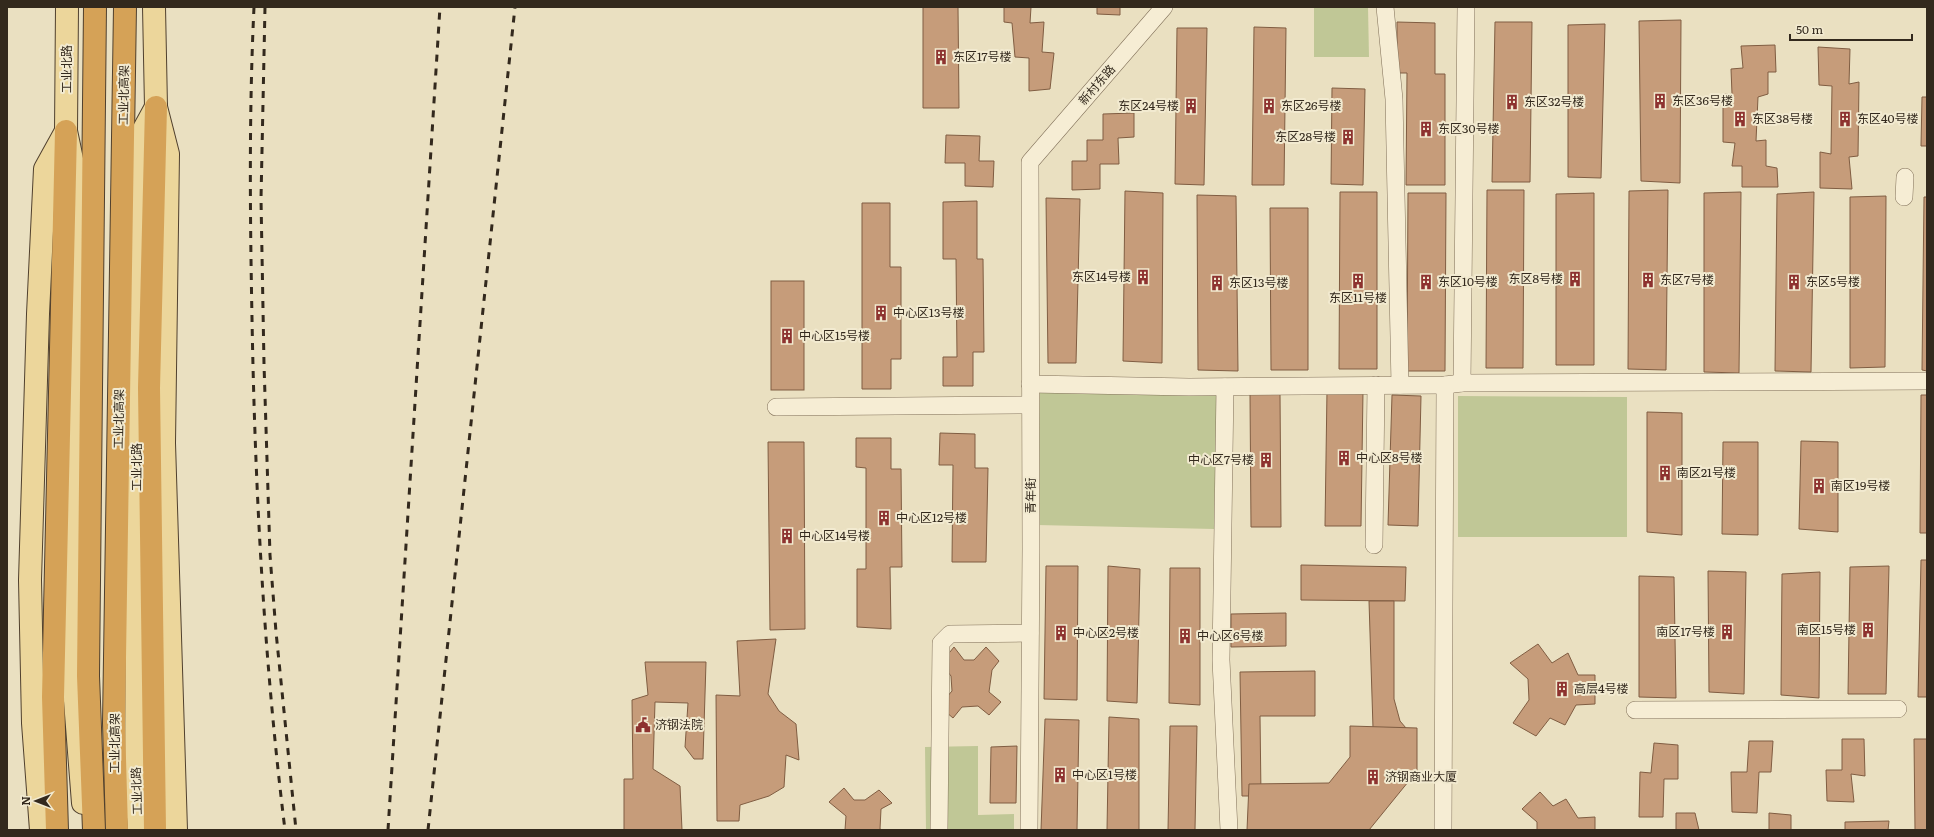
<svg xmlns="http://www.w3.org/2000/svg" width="1934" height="837" font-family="Literata,'Noto Sans SC',serif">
  <rect width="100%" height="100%" fill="#eae0c1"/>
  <g fill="#c0c796">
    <path d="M 1314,7 L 1368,7 L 1369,57 L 1314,57 Z"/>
    <path d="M 1040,388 L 1217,392 L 1214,529 L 1037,525 Z"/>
    <path d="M 1458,396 L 1627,397 L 1627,537 L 1458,537 Z"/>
    <path d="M 978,746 L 978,815 L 1014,814 L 1014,830 L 926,830 L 925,747 Z"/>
  </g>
  <g fill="#c69c7a" stroke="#805d42">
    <path d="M 923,7 L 958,7 L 959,108 L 923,108 Z"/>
    <path d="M 1004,7 L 1031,7 L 1030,23 L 1044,22 L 1042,52 L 1054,53 L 1050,89 L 1029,91 L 1029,58 L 1015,57 L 1012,23 L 1004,22 Z"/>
    <path d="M 1097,7 L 1120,7 L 1120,15 L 1097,14 Z"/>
    <path d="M 1681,20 L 1680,183 L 1641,181 L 1639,21 Z"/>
    <path d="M 1397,22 L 1435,23 L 1435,74 L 1445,74 L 1445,185 L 1406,185 L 1407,73 L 1397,73 Z"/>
    <path d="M 1495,22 L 1532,22 L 1530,182 L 1492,182 Z"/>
    <path d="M 1605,24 L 1601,178 L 1568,177 L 1568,25 Z"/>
    <path d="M 1254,27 L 1286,28 L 1284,185 L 1252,185 Z"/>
    <path d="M 1177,28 L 1207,28 L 1204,185 L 1175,184 Z"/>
    <path d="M 1775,45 L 1776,72 L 1768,72 L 1768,94 L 1758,97 L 1756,141 L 1766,140 L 1766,166 L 1777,168 L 1778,187 L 1742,187 L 1742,166 L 1732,166 L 1735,143 L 1723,142 L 1723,94 L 1732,94 L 1731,69 L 1743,68 L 1741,46 Z"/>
    <path d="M 1818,47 L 1850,49 L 1849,84 L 1859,82 L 1858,156 L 1849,157 L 1852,189 L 1820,188 L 1820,152 L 1831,154 L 1832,86 L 1819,85 Z"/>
    <path d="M 1332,88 L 1365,89 L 1363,185 L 1331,184 Z"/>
    <path d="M 1922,97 L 1927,97 L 1927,146 L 1921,146 Z"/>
    <path d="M 1134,113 L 1134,137 L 1118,138 L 1119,164 L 1100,164 L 1100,189 L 1072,190 L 1072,161 L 1087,161 L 1087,140 L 1103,140 L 1103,114 Z"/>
    <path d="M 946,135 L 980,136 L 979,161 L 994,161 L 993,187 L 965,186 L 965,163 L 945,163 Z"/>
    <path d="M 1487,190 L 1524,190 L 1523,368 L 1486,368 Z"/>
    <path d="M 1668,190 L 1666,370 L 1628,369 L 1629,191 Z"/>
    <path d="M 1125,191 L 1163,193 L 1162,363 L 1123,361 Z"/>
    <path d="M 1340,192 L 1377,192 L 1377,369 L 1339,369 Z"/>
    <path d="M 1741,192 L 1739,373 L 1704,372 L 1704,193 Z"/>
    <path d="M 1814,192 L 1811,372 L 1775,371 L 1777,194 Z"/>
    <path d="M 1408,193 L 1446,193 L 1445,371 L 1407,371 Z"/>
    <path d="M 1594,193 L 1594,365 L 1556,365 L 1556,194 Z"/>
    <path d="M 1197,195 L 1236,196 L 1238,371 L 1198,370 Z"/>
    <path d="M 1886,196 L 1885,367 L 1850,368 L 1850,197 Z"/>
    <path d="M 1924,197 L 1927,197 L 1927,371 L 1922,370 Z"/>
    <path d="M 1046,198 L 1080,199 L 1076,363 L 1048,363 Z"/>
    <path d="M 977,201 L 977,259 L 983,259 L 984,352 L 973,352 L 973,386 L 943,386 L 943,357 L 957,357 L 956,259 L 943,259 L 943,202 Z"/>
    <path d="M 862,203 L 890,203 L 890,267 L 901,267 L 901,359 L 891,359 L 891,389 L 862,389 Z"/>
    <path d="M 1270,208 L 1308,208 L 1308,370 L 1271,370 Z"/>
    <rect x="771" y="281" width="33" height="109"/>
    <path d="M 1327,390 L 1363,391 L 1361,526 L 1325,526 Z"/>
    <path d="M 1280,393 L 1281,527 L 1251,527 L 1250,394 Z"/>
    <path d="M 1392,395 L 1421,396 L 1418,526 L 1388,525 Z"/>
    <path d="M 1921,395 L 1927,395 L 1927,533 L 1920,533 Z"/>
    <path d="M 1647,412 L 1682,413 L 1682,535 L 1647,532 Z"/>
    <path d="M 940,433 L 975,434 L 975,468 L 988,468 L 986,562 L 952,562 L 953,465 L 939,465 Z"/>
    <path d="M 856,438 L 891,438 L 891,469 L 901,469 L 902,567 L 890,567 L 891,629 L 857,627 L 857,569 L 866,569 L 866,468 L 856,467 Z"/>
    <path d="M 1801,441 L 1838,442 L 1838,532 L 1799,529 Z"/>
    <path d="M 768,442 L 804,442 L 805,629 L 770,630 Z"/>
    <path d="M 1723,442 L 1758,442 L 1758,535 L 1722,534 Z"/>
    <path d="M 1921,560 L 1927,560 L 1927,697 L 1918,697 Z"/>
    <path d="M 1301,565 L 1406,567 L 1405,601 L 1301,600 Z"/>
    <path d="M 1046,566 L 1078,566 L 1077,700 L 1044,699 Z"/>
    <path d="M 1108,566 L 1140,569 L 1137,703 L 1107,701 Z"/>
    <path d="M 1889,566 L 1886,694 L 1848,694 L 1850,567 Z"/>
    <path d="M 1170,568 L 1200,568 L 1200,705 L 1169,703 Z"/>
    <path d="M 1708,571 L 1746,572 L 1744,694 L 1709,692 Z"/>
    <path d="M 1820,572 L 1819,698 L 1781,695 L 1782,574 Z"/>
    <path d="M 1639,576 L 1674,577 L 1676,698 L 1639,697 Z"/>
    <path d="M 1369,601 L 1394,601 L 1394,699 L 1400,721 L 1406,728 L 1373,728 Z"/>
    <path d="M 1286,613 L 1286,646 L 1231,647 L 1231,614 Z"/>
    <path d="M 776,639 L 768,694 L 779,711 L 796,724 L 799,760 L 786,755 L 784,787 L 769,796 L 740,805 L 739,821 L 717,821 L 716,695 L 740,696 L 737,641 Z"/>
    <path d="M 1538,644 L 1552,663 L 1568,653 L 1578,675 L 1595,675 L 1595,704 L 1576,705 L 1565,725 L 1550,718 L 1536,736 L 1513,723 L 1529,700 L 1528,679 L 1510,663 Z"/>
    <path d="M 954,647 L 964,660 L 974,660 L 986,647 L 999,661 L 992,670 L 989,692 L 1001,702 L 989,715 L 978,706 L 962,707 L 953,718 L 939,706 L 952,691 L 951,676 L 941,663 Z"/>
    <path d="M 645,662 L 706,662 L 703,759 L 694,759 L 685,747 L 688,703 L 655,702 L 653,769 L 680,786 L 682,830 L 624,830 L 624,779 L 633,779 L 632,700 L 648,695 Z"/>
    <path d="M 1315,671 L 1315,716 L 1260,716 L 1261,796 L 1242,796 L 1240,672 Z"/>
    <path d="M 1109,717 L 1139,719 L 1139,830 L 1107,830 Z"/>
    <path d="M 1045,719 L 1079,720 L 1077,830 L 1041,830 Z"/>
    <path d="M 1170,726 L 1197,726 L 1195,830 L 1168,830 Z"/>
    <path d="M 1350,726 L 1417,728 L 1417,771 L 1369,830 L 1247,830 L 1249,784 L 1329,783 L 1350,757 Z"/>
    <path d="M 1842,739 L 1864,739 L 1865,776 L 1851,774 L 1854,802 L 1827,801 L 1826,770 L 1842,770 Z"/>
    <path d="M 1914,739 L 1927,739 L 1927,830 L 1915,830 Z"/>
    <path d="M 1749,741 L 1773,741 L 1771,772 L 1759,772 L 1757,813 L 1732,812 L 1731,772 L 1747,772 Z"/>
    <path d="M 1654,743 L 1678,745 L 1678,779 L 1664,779 L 1663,817 L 1639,817 L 1640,772 L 1651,773 Z"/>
    <path d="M 1017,746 L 1016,803 L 990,803 L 991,747 Z"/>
    <path d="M 844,788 L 854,800 L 865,800 L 879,790 L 892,803 L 881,809 L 880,829 L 882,830 L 845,830 L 846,816 L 829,802 Z"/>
    <path d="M 1540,792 L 1553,806 L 1566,799 L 1578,818 L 1595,817 L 1595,830 L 1537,830 L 1537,822 L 1522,809 Z"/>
    <path d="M 1676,813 L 1695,813 L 1699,830 L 1676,830 Z"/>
    <path d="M 1769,813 L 1791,815 L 1791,830 L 1769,830 Z"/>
    <path d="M 1889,821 L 1888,830 L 1845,830 L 1845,822 Z"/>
  </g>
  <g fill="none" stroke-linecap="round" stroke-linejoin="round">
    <g stroke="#82715a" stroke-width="18">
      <g id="street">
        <path d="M 1385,7 L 1394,99 L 1400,385"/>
        <path d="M 1904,197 L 1905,177"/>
        <path d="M 1462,383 L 1466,7"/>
        <path d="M 1030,384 L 1189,387 L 1445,385 L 1462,383 L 1927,381"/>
        <path d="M 1225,387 L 1221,660 L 1229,830"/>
        <path d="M 776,407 L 1030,405"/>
        <path d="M 1374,545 L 1376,385"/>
        <path d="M 1635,710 L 1898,709"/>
        <path d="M 939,830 L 941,643 L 950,634 L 1030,633"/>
        <path d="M 1029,830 L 1031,548 L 1030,162 L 1164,7"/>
        <path d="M 1443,830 L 1445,385"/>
      </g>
    </g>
    <g stroke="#50402e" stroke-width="24">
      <g id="primary">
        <path d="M 67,7 L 66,131 L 78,188 L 73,675 L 83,803"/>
        <path d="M 154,7 L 156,107 L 168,154 L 164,443 L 176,830"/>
        <path d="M 41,830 L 33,723 L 30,580 L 38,314 L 45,169 L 66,131"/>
        <path d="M 139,830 L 136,791 L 138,224 L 144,129 L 156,107"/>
      </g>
    </g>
    <g stroke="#50402e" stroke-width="24">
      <g id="highway">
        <path d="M 57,830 L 53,697 L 66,131"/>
        <path d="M 94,830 L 88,676 L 95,7"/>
        <path d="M 117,830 L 114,723 L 125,7"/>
        <path d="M 155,830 L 149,388 L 156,107"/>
      </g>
    </g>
    <use href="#street" stroke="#f6edd4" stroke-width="17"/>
    <use href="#primary" stroke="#ecd69b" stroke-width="22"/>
    <use href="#highway" stroke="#d5a257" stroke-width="22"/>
    <g stroke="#33291d" stroke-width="3" stroke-dasharray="7 7" stroke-linecap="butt">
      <path d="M 254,7 C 249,111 250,214 252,318 C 255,489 264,660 285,830"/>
      <path d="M 265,7 L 261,199 L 264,364 L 270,555 L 276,632 L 296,830"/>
      <path d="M 388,830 L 440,7"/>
      <path d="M 428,830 L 515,7"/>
    </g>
  </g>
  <defs>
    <g id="building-bare" transform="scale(1.2)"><path d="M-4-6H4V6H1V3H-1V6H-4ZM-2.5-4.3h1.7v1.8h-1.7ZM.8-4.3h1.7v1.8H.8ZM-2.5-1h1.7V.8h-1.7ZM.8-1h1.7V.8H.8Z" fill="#8d322f" stroke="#f2ead0" stroke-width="2.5" paint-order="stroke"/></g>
    <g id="civic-bare" transform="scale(1.2)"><path d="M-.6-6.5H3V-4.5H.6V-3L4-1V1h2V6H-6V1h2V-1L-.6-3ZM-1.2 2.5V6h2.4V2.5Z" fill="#8d322f" stroke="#f2ead0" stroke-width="2.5" paint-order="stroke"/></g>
  </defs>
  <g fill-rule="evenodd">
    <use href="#building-bare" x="941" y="57"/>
    <use href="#building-bare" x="1660" y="101"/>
    <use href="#building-bare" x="1512" y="102"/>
    <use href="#building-bare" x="1191" y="106"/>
    <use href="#building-bare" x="1269" y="106"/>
    <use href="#building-bare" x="1740" y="119"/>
    <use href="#building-bare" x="1845" y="119"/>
    <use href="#building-bare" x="1426" y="129"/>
    <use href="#building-bare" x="1348" y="137"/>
    <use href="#building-bare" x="1143" y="277"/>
    <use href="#building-bare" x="1575" y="279"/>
    <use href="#building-bare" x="1648" y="280"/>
    <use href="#building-bare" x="1358" y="281"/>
    <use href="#building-bare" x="1426" y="282"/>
    <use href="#building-bare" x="1794" y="282"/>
    <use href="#building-bare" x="1217" y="283"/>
    <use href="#building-bare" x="881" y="313"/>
    <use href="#building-bare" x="787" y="336"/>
    <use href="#building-bare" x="1344" y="458"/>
    <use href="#building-bare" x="1266" y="460"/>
    <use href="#building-bare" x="1665" y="473"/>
    <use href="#building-bare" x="1819" y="486"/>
    <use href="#building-bare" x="884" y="518"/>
    <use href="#building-bare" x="787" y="536"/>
    <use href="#building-bare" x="1868" y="630"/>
    <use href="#building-bare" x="1727" y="632"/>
    <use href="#building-bare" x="1061" y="633"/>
    <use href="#building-bare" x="1185" y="636"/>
    <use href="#building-bare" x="1562" y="689"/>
    <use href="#civic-bare" x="643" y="725"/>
    <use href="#building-bare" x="1060" y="775"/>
    <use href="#building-bare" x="1373" y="777"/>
  </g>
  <g text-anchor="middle" stroke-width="4" stroke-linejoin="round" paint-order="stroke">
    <g font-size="12" fill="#33291d" stroke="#f2ead0" text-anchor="start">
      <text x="953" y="61">东区17号楼</text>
      <text x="1672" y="105">东区36号楼</text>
      <text x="1524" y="106">东区32号楼</text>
      <text x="1179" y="110" text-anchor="end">东区24号楼</text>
      <text x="1281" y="110">东区26号楼</text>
      <text x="1752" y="123">东区38号楼</text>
      <text x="1857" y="123">东区40号楼</text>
      <text x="1438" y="133">东区30号楼</text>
      <text x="1336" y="141" text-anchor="end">东区28号楼</text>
      <text x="1131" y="281" text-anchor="end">东区14号楼</text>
      <text x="1563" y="283" text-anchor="end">东区8号楼</text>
      <text x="1660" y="284">东区7号楼</text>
      <text x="1438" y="286">东区10号楼</text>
      <text x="1806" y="286">东区5号楼</text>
      <text x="1229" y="287">东区13号楼</text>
      <text x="1358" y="302" text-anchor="middle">东区11号楼</text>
      <text x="893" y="317">中心区13号楼</text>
      <text x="799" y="340">中心区15号楼</text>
      <text x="1356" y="462">中心区8号楼</text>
      <text x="1254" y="464" text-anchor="end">中心区7号楼</text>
      <text x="1677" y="477">南区21号楼</text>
      <text x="1831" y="490">南区19号楼</text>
      <text x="896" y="522">中心区12号楼</text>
      <text x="799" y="540">中心区14号楼</text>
      <text x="1856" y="634" text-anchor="end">南区15号楼</text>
      <text x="1715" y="636" text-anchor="end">南区17号楼</text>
      <text x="1073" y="637">中心区2号楼</text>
      <text x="1197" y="640">中心区6号楼</text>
      <text x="1574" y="693">高层4号楼</text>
      <text x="655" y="729">济钢法院</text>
      <text x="1072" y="779">中心区1号楼</text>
      <text x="1385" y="781">济钢商业大厦</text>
    </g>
    <g font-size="12" fill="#33291d" stroke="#f2ead0">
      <text transform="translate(67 69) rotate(-90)" y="4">工业北路</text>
      <text transform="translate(1097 85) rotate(-49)" y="4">新村东路</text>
      <text transform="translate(124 95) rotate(-89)" y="4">工业北高架</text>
      <text transform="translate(119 419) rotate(-89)" y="4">工业北高架</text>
      <text transform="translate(137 467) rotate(-90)" y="4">工业北路</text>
      <text transform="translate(1031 496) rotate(-90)" y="4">青年街</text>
      <text transform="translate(115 743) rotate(-90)" y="4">工业北高架</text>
      <text transform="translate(137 791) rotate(-92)" y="4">工业北路</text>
    </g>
  </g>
  <rect width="1934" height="837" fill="none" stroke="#33291d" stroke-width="16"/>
  <g transform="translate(36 801) rotate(270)" stroke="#f2ead0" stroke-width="3" paint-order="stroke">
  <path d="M0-3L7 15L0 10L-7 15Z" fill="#33291d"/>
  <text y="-6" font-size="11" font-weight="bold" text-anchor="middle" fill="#33291d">N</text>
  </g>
  <path d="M1790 34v6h122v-6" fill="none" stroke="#33291d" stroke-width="2"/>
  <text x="1796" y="34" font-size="12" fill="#33291d" stroke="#f2ead0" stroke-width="3" paint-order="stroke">50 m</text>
</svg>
